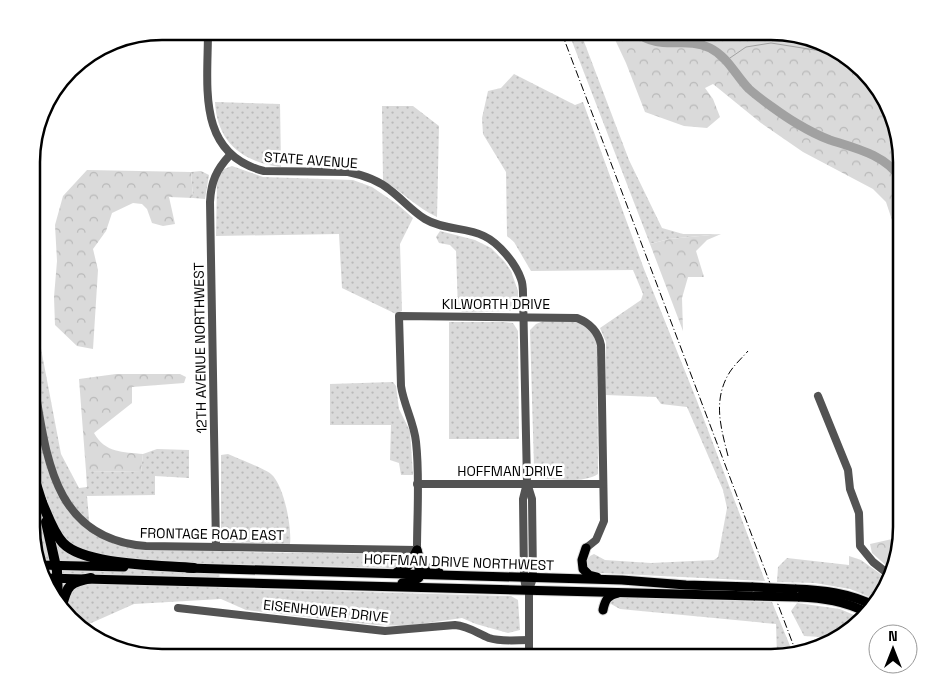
<svg xmlns="http://www.w3.org/2000/svg" width="933" height="689" font-family="'Space Grotesk',sans-serif">
  <defs>
    <pattern id="grass-dots" width="8" height="8" patternUnits="userSpaceOnUse" patternTransform="scale(1.25)"><rect width="8" height="8" fill="#dadada"/><path d="M2 2h.1M6 6h.1" fill="none" stroke="#b9b9b9" stroke-width="1.8" stroke-linecap="round"/></pattern>
    <pattern id="forest-crowns" width="20" height="18" patternUnits="userSpaceOnUse" patternTransform="scale(1.25)"><rect width="20" height="18" fill="#dadada"/><path d="M2 6a3 3 0 1 1 6 0M12 15a3 3 0 1 1 6 0" fill="none" stroke="#b9b9b9"/></pattern>
  </defs>
  <rect width="100%" height="100%" fill="#fff"/>
  <g fill="url(#grass-dots)">
    <path d="M 568,31 L 580,31 L 629,160 L 662,228 L 683,234 L 721,234 L 669,239 L 650,244 Z"/>
    <path d="M 514,74 L 575,105 L 583,102 L 644,269 L 697,401 L 765,581 L 600,573 L 590,571 L 585,563 L 590,556 L 594,554 L 605,560 L 651,563 L 714,560 L 718,557 L 727,508 L 723,490 L 687,407 L 661,404 L 656,397 L 606,395 L 606,342 L 600,328 L 641,300 L 643,294 L 633,270 L 531,271 L 514,242 L 507,236 L 506,172 L 483,134 L 482,118 L 488,91 L 501,88 Z"/>
    <path d="M 215,102 L 280,104 L 281,167 C 242,162 217,142 215,102 Z"/>
    <path d="M 382,106 L 413,106 L 439,126 L 437,217 C 417,208 402,191 383,181 Z"/>
    <path d="M 232,166 L 263,177 L 353,180 L 372,187 L 397,204 L 413,218 L 400,244 L 402,311 L 396,314 L 342,288 L 339,234 L 216,236 L 217,180 L 224,169 Z"/>
    <path d="M 201,171 L 209,175 L 205,199 L 193,198 L 191,172 Z"/>
    <path d="M 440,231 L 475,240 L 491,248 L 504,261 L 511,271 L 518,291 L 518,300 L 513,311 L 463,312 L 458,310 L 456,251 L 450,245 L 439,243 L 436,237 Z"/>
    <path d="M 32,301 L 61,454 L 79,488 L 87,487 L 86,471 L 141,472 L 143,454 L 157,449 L 189,450 L 189,478 L 155,476 L 155,495 L 87,496 L 90,530 L 114,543 L 238,552 L 402,554 L 407,556 L 407,562 L 400,568 L 219,564 L 220,588 L 511,596 L 518,600 L 520,630 L 508,633 L 476,624 L 462,618 L 407,626 L 376,625 L 246,610 L 221,599 L 134,604 L 89,624 L 87,633 L 82,631 L 49,592 L 32,544 Z"/>
    <path d="M 548,319 C 571,320 586,318 597,341 L 598,474 C 582,484 557,479 539,478 L 534,467 L 530,330 L 536,324 Z"/>
    <path d="M 449,322 L 504,322 L 513,323 L 518,331 L 519,439 L 449,439 Z"/>
    <path d="M 393,382 L 396,386 L 399,409 L 410,431 L 413,475 L 401,475 L 399,463 L 390,460 L 391,425 L 330,425 L 330,384 Z"/>
    <path d="M 228,454 C 237,458 265,469 271,474 C 284,485 292,528 290,544 L 224,542 L 221,537 L 221,455 Z"/>
    <path d="M 849,556 L 861,560 L 886,578 L 877,600 L 850,589 L 815,583 L 777,582 L 778,567 L 787,558 L 849,565 Z"/>
    <path d="M 616,597 L 772,602 L 793,653 L 777,656 L 776,624 L 620,609 L 611,604 L 611,600 Z"/>
    <path d="M 797,603 L 840,609 L 861,618 L 837,638 L 804,636 L 791,611 Z"/>
  </g>
  <g fill="url(#forest-crowns)">
    <path d="M 611,31 L 779,32 L 851,58 L 888,104 L 888,111 L 891,114 L 901,154 L 901,247 L 886,202 L 873,189 L 803,152 L 761,123 L 713,84 L 705,88 L 713,99 L 720,117 L 707,128 L 684,126 L 645,112 L 626,63 Z"/>
    <path d="M 87,170 L 191,172 L 193,198 L 169,197 L 175,224 L 163,226 L 152,223 L 147,209 L 142,204 L 133,203 L 112,213 L 106,231 L 93,249 L 98,270 L 93,349 L 77,346 L 55,325 L 54,297 L 57,261 L 55,225 L 63,196 Z"/>
    <path d="M 721,234 L 707,240 L 696,251 L 704,277 L 688,277 L 682,298 L 683,331 L 650,244 L 669,239 Z"/>
    <path d="M 116,374 L 180,374 L 186,377 L 184,383 L 132,387 L 132,403 L 94,433 C 105,453 123,452 143,454 L 141,472 L 86,471 L 79,379 Z"/>
    <path d="M 901,537 L 889,568 L 872,553 L 870,544 Z"/>
  </g>
  <g fill="none" stroke-linecap="round" stroke-linejoin="round">
    <path stroke="#a1a1a1" stroke-width="1" d="M 727,60 L 746,47 L 771,43 L 840,54"/>
    <path stroke="#a1a1a1" stroke-width="9" d="M 634,31 C 662,53 683,35 710,48 C 728,57 736,76 749,89 C 759,98 784,116 796,123 C 806,129 819,136 830,140 C 855,148 886,155 901,179"/>
    <g stroke="#dbdbdb" stroke-width="11">
      <g id="major">
        <path d="M 586,548 L 582,560 L 583,569 L 589,575 L 597,577"/>
        <path d="M 417,550 C 421,565 423,568 439,572"/>
        <path d="M 39,565 L 124,567"/>
        <path d="M 187,568 L 622,580 L 686,585 L 753,587"/>
        <path d="M 397,572 L 408,566 L 417,550"/>
        <path d="M 44,578 L 755,596"/>
        <path d="M 402,583 L 411,582 L 419,578 L 419,556"/>
        <path d="M 795,589 C 823,590 849,593 875,606"/>
        <path d="M 798,597 C 823,598 845,601 868,613"/>
        <path d="M 603,610 C 605,600 608,595 618,593"/>
      </g>
    </g>
    <g stroke="#dbdbdb" stroke-width="12">
      <g id="highway">
        <path d="M 32,471 L 42,503"/>
        <path d="M 40,498 C 47,513 52,531 63,543 C 85,566 162,565 194,568"/>
        <path d="M 46,522 L 57,571 L 58,603"/>
        <path d="M 62,606 C 67,585 70,582 91,578"/>
      </g>
    </g>
    <g stroke="#535353" stroke-width="8">
      <path d="M 208,31 C 208,86 196,154 264,171 L 348,172 C 363,175 378,180 390,190 C 402,199 412,211 425,219 C 443,230 466,227 484,236 C 499,243 516,264 521,279 C 523,284 523,290 523,294 L 527,483 L 523,499 L 524,577 L 525,584 L 529,590"/>
      <path d="M 32,372 C 46,447 48,539 146,546 L 417,550 C 417,514 420,477 416,442 C 414,422 404,406 401,386 L 399,316 L 577,318 C 590,323 598,331 601,345 L 604,521 L 596,540 L 586,548"/>
      <path d="M 818,396 L 848,470 L 850,489 L 859,513 L 860,546 L 873,562 L 887,573"/>
      <path d="M 527,483 L 532,499 L 533,578 L 529,590 L 529,658"/>
      <path d="M 417,484 L 603,484"/>
      <path d="M 216,546 L 210,202 C 211,182 216,170 230,155"/>
      <path d="M 178,608 L 385,631 L 455,625 C 468,626 477,633 489,638 C 501,642 516,640 529,640"/>
    </g>
    <use href="#major" stroke="#000" stroke-width="9"/>
    <use href="#highway" stroke="#000" stroke-width="10"/>
    <g stroke="#000" stroke-width="1" stroke-dasharray="8 2.5 1 2.5" stroke-linecap="butt">
      <path d="M 561,31 L 796,652"/>
      <path d="M 728,456 C 721,428 713,402 728,375 C 733,366 741,359 748,351"/>
    </g>
    <g stroke="#dbdbdb" stroke-width="11" stroke-linecap="butt">
      <g id="major-bridge">
        <path d="M 753,587 L 795,589"/>
        <path d="M 755,596 L 798,597"/>
      </g>
    </g>
    <use href="#major-bridge" stroke="#000" stroke-width="9"/>
  </g>
  <g text-anchor="middle" stroke-width="5" stroke-linejoin="round" paint-order="stroke">
    <g font-size="14" fill="#000" stroke="#fff">
      <text transform="translate(311 160) rotate(4)" y="5">STATE AVENUE</text>
      <text x="496" y="309">KILWORTH DRIVE</text>
      <text transform="translate(200 348) rotate(-91)" y="5">12TH AVENUE NORTHWEST</text>
      <text x="510" y="476">HOFFMAN DRIVE</text>
      <text transform="translate(212 534) rotate(1)" y="5">FRONTAGE ROAD EAST</text>
      <text transform="translate(459 562) rotate(2)" y="5">HOFFMAN DRIVE NORTHWEST</text>
      <text transform="translate(326 611) rotate(6)" y="5">EISENHOWER DRIVE</text>
    </g>
  </g>
  <path d="M0 0H933V689H0ZM162 40H771A122 122 0 0 1 893 162V527A122 122 0 0 1 771 649H162A122 122 0 0 1 40 527V162A122 122 0 0 1 162 40Z" fill="#fff" fill-rule="evenodd"/>
  <path fill="none" stroke="#000" stroke-width="2.5" d="M162 40H771A122 122 0 0 1 893 162V527A122 122 0 0 1 771 649H162A122 122 0 0 1 40 527V162A122 122 0 0 1 162 40Z"/>
  <g transform="translate(893 649)"><circle r="24" fill="#ffffff" stroke="#999999"/>
  <path d="M0-4L9 19L0 12L-9 19Z" fill="#000000"/>
  <text y="-8" font-size="14" font-weight="bold" text-anchor="middle" fill="#000000">N</text>
  </g>
</svg>
